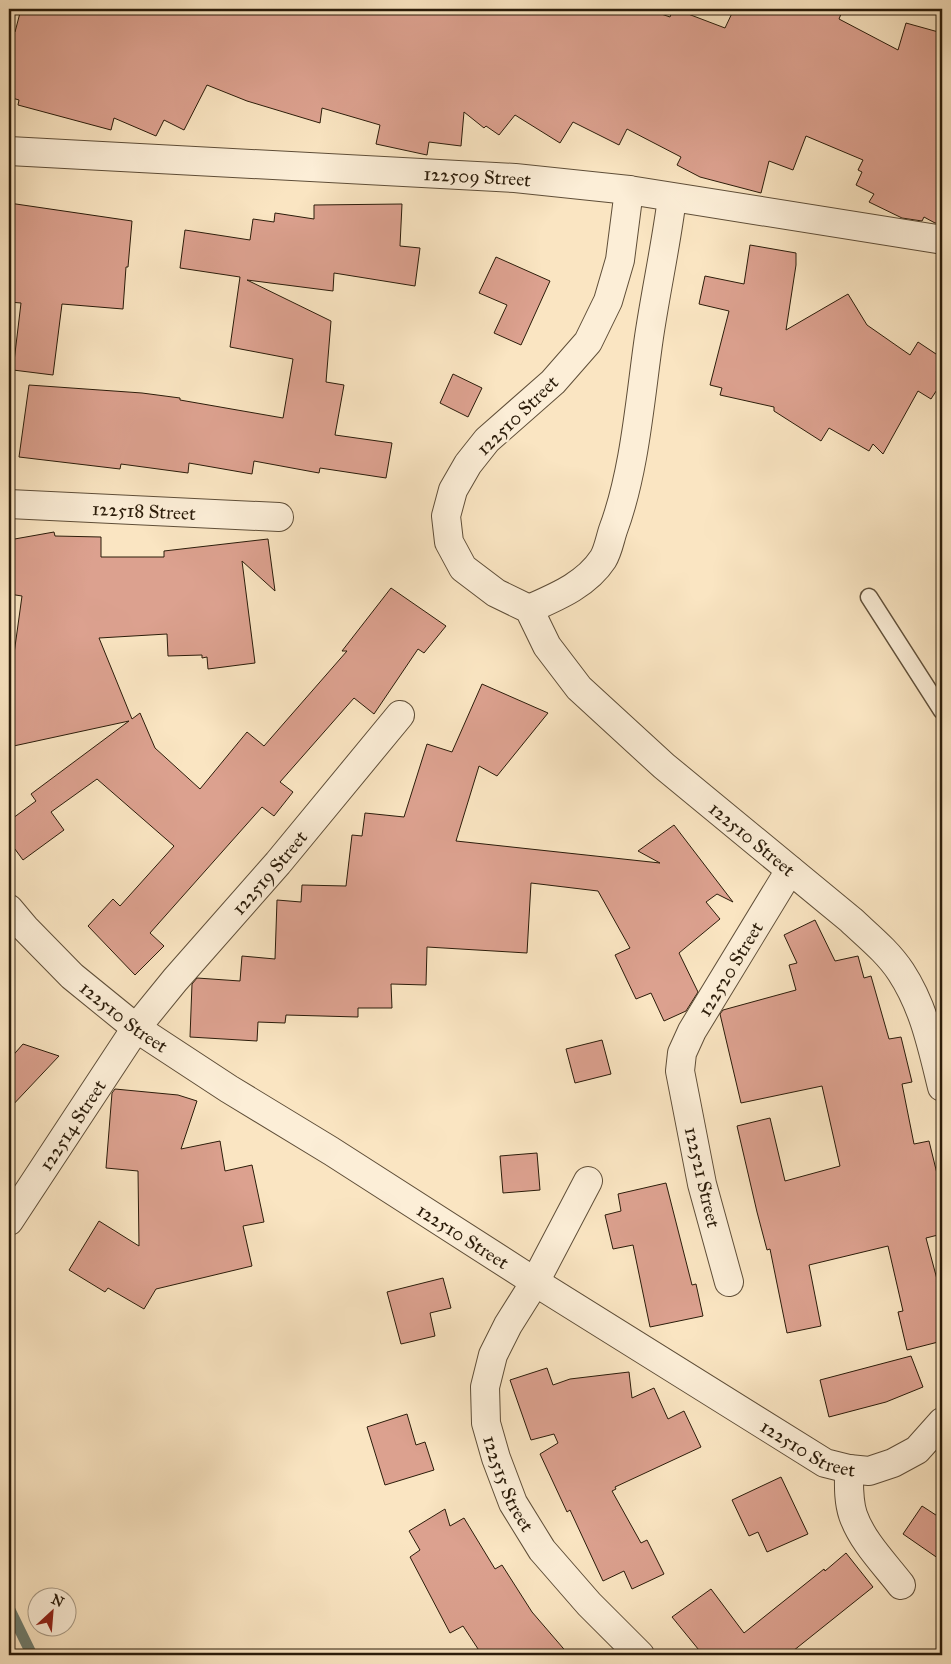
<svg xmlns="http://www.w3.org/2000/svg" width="951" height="1664" font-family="'IM FELL Great Primer',serif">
  <rect width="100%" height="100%" fill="#fae5c2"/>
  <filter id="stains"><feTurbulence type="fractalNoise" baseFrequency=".004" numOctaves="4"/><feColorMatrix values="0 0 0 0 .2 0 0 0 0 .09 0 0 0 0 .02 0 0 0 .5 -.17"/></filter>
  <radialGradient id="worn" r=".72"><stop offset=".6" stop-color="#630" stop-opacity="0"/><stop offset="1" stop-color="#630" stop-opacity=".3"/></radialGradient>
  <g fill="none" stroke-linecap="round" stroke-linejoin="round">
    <path stroke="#707e70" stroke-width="11" d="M 9,1608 L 32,1655"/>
  </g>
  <g fill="#dca18f" stroke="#2b1c0a">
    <path d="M 21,9 L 647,9 L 670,17 L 673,9 L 675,9 L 725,28 L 734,9 L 843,9 L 839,19 L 898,50 L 906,23 L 942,33 L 942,223 L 935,223 L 924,217 L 922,221 L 902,218 L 869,202 L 874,194 L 856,185 L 862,172 L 858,170 L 863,160 L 806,136 L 793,170 L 769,161 L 761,193 L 700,177 L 677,165 L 681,157 L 627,129 L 619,145 L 573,122 L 560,143 L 515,115 L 499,135 L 486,126 L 484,128 L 464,112 L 461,146 L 429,142 L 427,155 L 376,144 L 380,125 L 322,108 L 320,123 L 247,101 L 207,85 L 184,130 L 164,120 L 156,136 L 114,118 L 111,130 L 18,105 L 19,100 L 9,97 L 9,30 L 15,32 Z"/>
    <path d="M 9,203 L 132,221 L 128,267 L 126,267 L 123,309 L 62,304 L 53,375 L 13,370 L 21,303 L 9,302 Z"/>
    <path d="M 402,204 L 400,246 L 420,248 L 415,286 L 334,273 L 333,291 L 247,280 L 331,321 L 326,382 L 344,385 L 335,435 L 392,443 L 386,478 L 320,468 L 319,473 L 254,461 L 252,474 L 189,463 L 188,473 L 121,464 L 120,469 L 19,457 L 29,385 L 142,393 L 180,398 L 180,400 L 283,418 L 293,359 L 230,347 L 240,277 L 180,268 L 185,230 L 250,240 L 253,219 L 274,222 L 275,213 L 314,219 L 314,205 Z"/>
    <path d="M 750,245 L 796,253 L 796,265 L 786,330 L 848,294 L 867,325 L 910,355 L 918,342 L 942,358 L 942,382 L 931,399 L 918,391 L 883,454 L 873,444 L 869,451 L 829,428 L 821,441 L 774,411 L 774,407 L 720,395 L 722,388 L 710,385 L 729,311 L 699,304 L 705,276 L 744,284 Z"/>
    <path d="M 496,257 L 550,281 L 521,345 L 494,333 L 507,305 L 479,293 Z"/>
    <path d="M 453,374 L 482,388 L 468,417 L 440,403 Z"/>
    <path d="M 54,532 L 55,536 L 101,537 L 101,557 L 164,557 L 164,551 L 268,539 L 275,591 L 242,561 L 255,663 L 208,669 L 207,657 L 202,658 L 202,655 L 168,656 L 167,634 L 99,638 L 132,719 L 140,713 L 155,748 L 200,789 L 247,732 L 264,746 L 347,651 L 342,651 L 391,588 L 446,626 L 424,653 L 418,649 L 374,714 L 354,698 L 280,782 L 293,792 L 274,816 L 262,807 L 150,933 L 164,946 L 135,975 L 88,926 L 113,899 L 120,906 L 174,846 L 97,779 L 51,812 L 64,830 L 23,860 L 9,841 L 9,821 L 36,801 L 31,794 L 129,721 L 9,747 L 9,690 L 22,596 L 9,594 L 9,540 Z"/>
    <path d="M 482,684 L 548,713 L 497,776 L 479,766 L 456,841 L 660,863 L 638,851 L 674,825 L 733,902 L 717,894 L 706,902 L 720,919 L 679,953 L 698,992 L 686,1011 L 664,1021 L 651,993 L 636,999 L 615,955 L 630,948 L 598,891 L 531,883 L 527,953 L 427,947 L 426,985 L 391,984 L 392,1008 L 358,1008 L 358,1017 L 286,1015 L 285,1023 L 258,1022 L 257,1041 L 190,1037 L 192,984 L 197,978 L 240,981 L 242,956 L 275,959 L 277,900 L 301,902 L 302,885 L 346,886 L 352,835 L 362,836 L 365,813 L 404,817 L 427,744 L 452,752 Z"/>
    <path d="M 815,920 L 835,961 L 858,956 L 864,978 L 871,976 L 889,1039 L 901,1037 L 912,1082 L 902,1084 L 914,1144 L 929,1141 L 942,1194 L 942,1234 L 926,1238 L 942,1298 L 942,1341 L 907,1350 L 898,1312 L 903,1311 L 888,1246 L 809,1265 L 821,1326 L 787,1333 L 770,1249 L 767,1250 L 757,1212 L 737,1126 L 770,1118 L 785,1181 L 840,1166 L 822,1086 L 741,1103 L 720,1014 L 723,1010 L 796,990 L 789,965 L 797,963 L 784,935 Z"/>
    <path d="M 602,1040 L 611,1074 L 575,1083 L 566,1049 Z"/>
    <path d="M 23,1044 L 59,1056 L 9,1109 L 9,1060 Z"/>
    <path d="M 115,1089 L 178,1095 L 197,1101 L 181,1149 L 220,1141 L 225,1171 L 252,1165 L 264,1222 L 243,1226 L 252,1266 L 156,1289 L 144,1309 L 108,1288 L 105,1292 L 69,1270 L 99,1221 L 139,1246 L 138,1171 L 106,1168 L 112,1093 Z"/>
    <path d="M 537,1153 L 540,1190 L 503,1193 L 500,1156 Z"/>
    <path d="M 666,1183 L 692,1285 L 696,1284 L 703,1316 L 650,1327 L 633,1245 L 613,1249 L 605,1215 L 621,1211 L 618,1194 Z"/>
    <path d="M 443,1278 L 451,1308 L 430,1313 L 435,1336 L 401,1344 L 387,1292 Z"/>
    <path d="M 911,1356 L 923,1387 L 886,1402 L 829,1417 L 820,1380 Z"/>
    <path d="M 547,1368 L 553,1385 L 570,1379 L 629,1372 L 632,1398 L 654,1388 L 668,1419 L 684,1411 L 701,1447 L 615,1487 L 616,1489 L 612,1491 L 641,1543 L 647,1540 L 664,1574 L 632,1589 L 624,1571 L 603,1581 L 570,1510 L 567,1512 L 540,1454 L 558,1443 L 554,1434 L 531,1440 L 510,1380 Z"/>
    <path d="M 407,1414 L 416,1445 L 425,1442 L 434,1470 L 385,1485 L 367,1427 Z"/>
    <path d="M 781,1477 L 808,1534 L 767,1552 L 758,1532 L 749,1536 L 732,1500 Z"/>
    <path d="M 922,1506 L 942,1519 L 942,1561 L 903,1534 Z"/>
    <path d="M 445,1509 L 450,1526 L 464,1518 L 495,1569 L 502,1565 L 532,1612 L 569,1655 L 482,1655 L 463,1626 L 450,1633 L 410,1557 L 420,1550 L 409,1531 Z"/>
    <path d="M 846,1553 L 873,1587 L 788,1655 L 703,1655 L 672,1617 L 711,1589 L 744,1633 L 824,1569 L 825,1571 Z"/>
  </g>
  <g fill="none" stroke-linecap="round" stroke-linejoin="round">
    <g stroke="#5f4e38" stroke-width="19">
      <path id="lane" d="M 869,597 L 942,711"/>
    </g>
    <g stroke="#5f4e38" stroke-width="30">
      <g id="street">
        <path id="s1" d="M 9,151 L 515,178 L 629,190 L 937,239 L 942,238"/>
        <path id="s2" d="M 629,190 L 620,260 L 608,301 L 588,342 L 553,382 L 487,440 L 468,464 L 453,490 L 446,516 L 449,542 L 463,568 L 496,593 L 529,609 L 547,646 L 579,688 L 664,766 L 851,920 C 868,936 888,952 901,972 C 924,1007 932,1047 942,1087"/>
        <path id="s3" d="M 9,504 L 279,517"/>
        <path d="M 529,609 C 556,597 586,585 603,559 C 608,551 610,539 613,530 C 635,471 640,399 649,337 C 656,290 666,245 672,198"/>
        <path id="s4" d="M 9,909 L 25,928 L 72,976 L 136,1028 L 229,1089 L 331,1151 L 535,1282 L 825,1463 L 849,1469 L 869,1471 L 893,1463 L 917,1450 L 942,1422"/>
        <path id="s5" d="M 588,1181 L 535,1282 L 508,1325 L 493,1355 L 485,1387 L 486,1423 L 496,1458 L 513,1503 L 542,1550 L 589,1604 L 640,1655"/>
        <path id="s6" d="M 9,1221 L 136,1028 L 175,980 L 278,863 L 400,715"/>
        <path id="s7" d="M 729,1282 L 702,1184 L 680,1071 L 682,1053 L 692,1031 L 790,870"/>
        <path d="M 849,1469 C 849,1484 848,1500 853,1515 C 862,1541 884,1563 901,1585"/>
      </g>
    </g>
    <use href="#lane" stroke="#fceed7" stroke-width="16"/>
    <use href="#street" stroke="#fceed7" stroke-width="28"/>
  </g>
  <g text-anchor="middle" stroke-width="5" stroke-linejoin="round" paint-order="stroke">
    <g font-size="19" fill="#2b1c0a" stroke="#fceed7">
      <text dy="7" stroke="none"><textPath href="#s1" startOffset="469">122509 Street</textPath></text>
      <text transform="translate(517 415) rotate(-44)" y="7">122510 Street</text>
      <text dy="7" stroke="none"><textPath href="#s3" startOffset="135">122518 Street</textPath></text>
      <text dy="7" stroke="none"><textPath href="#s2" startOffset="845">122510 Street</textPath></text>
      <text dy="7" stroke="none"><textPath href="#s6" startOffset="436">122519 Street</textPath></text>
      <text dy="7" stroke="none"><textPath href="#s7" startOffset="332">122520 Street</textPath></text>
      <text dy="7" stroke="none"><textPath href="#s4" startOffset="158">122510 Street</textPath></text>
      <text dy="7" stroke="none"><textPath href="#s6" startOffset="115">122514 Street</textPath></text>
      <text transform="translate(703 1177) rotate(77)" y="7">122521 Street</text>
      <text dy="7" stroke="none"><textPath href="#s4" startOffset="562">122510 Street</textPath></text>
      <text dy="7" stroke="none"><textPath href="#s4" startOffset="968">122510 Street</textPath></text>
      <text dy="7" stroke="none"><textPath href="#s5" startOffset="332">122515 Street</textPath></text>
    </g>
  </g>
  <rect width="951" height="1664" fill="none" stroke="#fae5c2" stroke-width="30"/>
  <rect x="10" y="10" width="931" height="1644" fill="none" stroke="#2b1c0a" stroke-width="2.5"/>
  <rect x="15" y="15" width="921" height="1634" fill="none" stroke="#2b1c0a"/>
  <g transform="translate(52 1612) rotate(26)"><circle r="24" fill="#fceed7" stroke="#a89a85"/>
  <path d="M0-4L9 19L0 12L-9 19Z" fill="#8f2418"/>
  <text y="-8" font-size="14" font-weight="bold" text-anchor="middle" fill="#2b1c0a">N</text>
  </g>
  <rect width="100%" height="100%" filter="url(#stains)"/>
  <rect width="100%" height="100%" fill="url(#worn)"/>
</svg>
